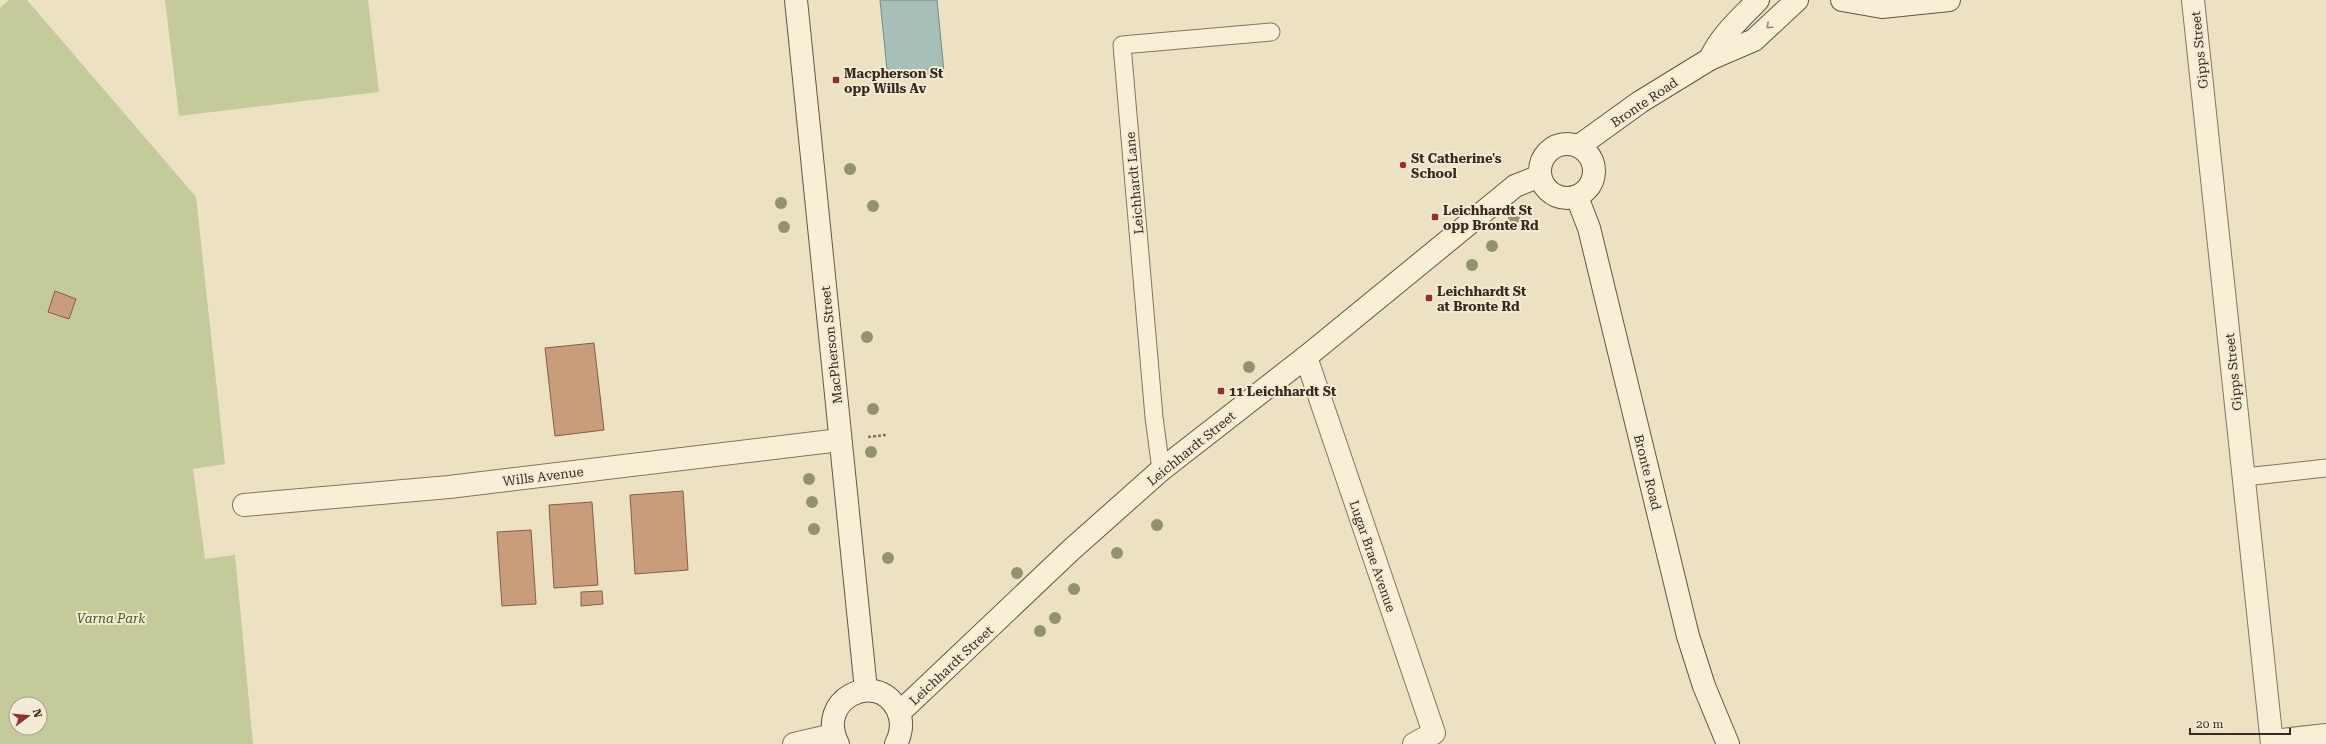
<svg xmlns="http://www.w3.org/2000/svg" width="2326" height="744" font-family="'Roboto Serif',serif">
  <rect width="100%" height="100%" fill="#ede1c4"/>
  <g fill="#c4ca99" fill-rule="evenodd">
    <path d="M 9,0 L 27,0 L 196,197 L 225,464 L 193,469 L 205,559 L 235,555 L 253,744 L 0,744 L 0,8 ZM 16,704 L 40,704 L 40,728 L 16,728 Z"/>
    <path d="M 165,0 L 368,0 L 379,92 L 179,116 Z"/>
  </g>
  <path fill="#a6c0b9" stroke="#6d8e86" d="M 880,0 L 937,0 L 944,72 L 888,79 Z"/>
  <g fill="#c99d7c" stroke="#855e42">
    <path d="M 55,291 L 76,299 L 69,319 L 48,312 Z"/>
    <path d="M 594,343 L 604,430 L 555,436 L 545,348 Z"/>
    <path d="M 683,491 L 688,570 L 635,574 L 630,495 Z"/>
    <path d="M 592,502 L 598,585 L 554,588 L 549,505 Z"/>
    <path d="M 531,530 L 536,604 L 502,606 L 497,532 Z"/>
    <path d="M 602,591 L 603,604 L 581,606 L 581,592 Z"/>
  </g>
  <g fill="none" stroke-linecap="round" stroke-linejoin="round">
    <g stroke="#87735b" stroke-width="19">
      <g id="lane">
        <path d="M 1161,470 L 1154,417 L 1122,45 L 1271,32"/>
        <path d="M 2245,477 L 2326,468"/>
      </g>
    </g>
    <g stroke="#87735b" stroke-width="24">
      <g id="street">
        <path d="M 2193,0 L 2272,744"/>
        <path d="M 1306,357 L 1434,733 L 1414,744"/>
        <path d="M 244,505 L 449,487 L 840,440"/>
        <path d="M 2272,741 L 2326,735"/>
        <path d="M 794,744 L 833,735"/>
      </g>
    </g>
    <g stroke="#68543e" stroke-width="24">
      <g id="secondary">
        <path d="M 796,0 L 866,690"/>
        <path d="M 1842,0 L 1882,7 L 1949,0"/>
        <path d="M 1710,59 C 1721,35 1740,19 1758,0"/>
        <circle cx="1567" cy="171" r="27"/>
        <path d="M 1579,146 L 1640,102 L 1710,59 L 1754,40 L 1797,0"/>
        <path d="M 1577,197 L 1589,228 L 1688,636 L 1704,686 L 1728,744"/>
        <path d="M 899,713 L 1071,550 L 1161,470 L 1306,357 L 1515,186 L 1540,176"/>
        <path d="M 838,744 C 815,700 876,669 897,709 C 903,720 902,732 896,744"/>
      </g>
    </g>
    <path stroke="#87735b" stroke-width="2.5" stroke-dasharray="3 2" stroke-linecap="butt" d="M 868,437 L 886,435"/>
    <use href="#lane" stroke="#f8efd7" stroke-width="17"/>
    <use href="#street" stroke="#f8efd7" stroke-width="22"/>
    <use href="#secondary" stroke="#f8efd7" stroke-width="22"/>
  </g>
  <g fill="#92936d">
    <circle cx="850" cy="169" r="6"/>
    <circle cx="781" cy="203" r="6"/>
    <circle cx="873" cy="206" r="6"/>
    <circle cx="1514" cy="218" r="6"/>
    <circle cx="784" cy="227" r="6"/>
    <circle cx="1492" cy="246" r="6"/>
    <circle cx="1472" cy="265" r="6"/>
    <circle cx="867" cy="337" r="6"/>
    <circle cx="1249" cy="367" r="6"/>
    <circle cx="873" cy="409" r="6"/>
    <circle cx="871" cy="452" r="6"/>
    <circle cx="809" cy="479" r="6"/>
    <circle cx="812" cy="502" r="6"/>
    <circle cx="1157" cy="525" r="6"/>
    <circle cx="814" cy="529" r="6"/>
    <circle cx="1117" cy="553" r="6"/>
    <circle cx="888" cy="558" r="6"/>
    <circle cx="1017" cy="573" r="6"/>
    <circle cx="1074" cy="589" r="6"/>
    <circle cx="1055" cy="618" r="6"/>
    <circle cx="1040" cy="631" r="6"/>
  </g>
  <defs><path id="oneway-chevron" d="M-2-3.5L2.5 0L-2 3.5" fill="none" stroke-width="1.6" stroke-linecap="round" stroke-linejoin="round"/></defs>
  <use stroke="#988d7b" href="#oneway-chevron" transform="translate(1769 26) rotate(138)"/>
  <g fill="#932f2d" stroke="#f4ebd4" stroke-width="1.5">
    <rect x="832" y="76" width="8" height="8" rx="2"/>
    <circle cx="1403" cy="165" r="4"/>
    <rect x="1431" y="213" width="8" height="8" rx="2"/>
    <rect x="1425" y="294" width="8" height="8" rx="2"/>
    <rect x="1217" y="387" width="8" height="8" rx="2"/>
  </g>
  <g text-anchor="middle" stroke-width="4" stroke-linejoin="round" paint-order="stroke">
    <g font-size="13" fill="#372b1f" stroke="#f4ebd4">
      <text transform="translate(2199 50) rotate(-96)" y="5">Gipps Street</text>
      <text transform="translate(1644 102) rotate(-34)" y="5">Bronte Road</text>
      <text transform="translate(1134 183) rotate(-95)" y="5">Leichhardt Lane</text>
      <text transform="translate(831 345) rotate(-96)" y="5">MacPherson Street</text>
      <text transform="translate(2233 372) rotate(-96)" y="5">Gipps Street</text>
      <text transform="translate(1191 448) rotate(-39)" y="5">Leichhardt Street</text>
      <text transform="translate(1648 472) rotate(76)" y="5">Bronte Road</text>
      <text transform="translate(543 476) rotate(-7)" y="5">Wills Avenue</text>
      <text transform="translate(1373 556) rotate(71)" y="5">Lugar Brae Avenue</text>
      <text transform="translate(951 665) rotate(-43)" y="5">Leichhardt Street</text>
    </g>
    <g font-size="13" font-weight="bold" fill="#372b1f" stroke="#f4ebd4" text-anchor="start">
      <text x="844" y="78">Macpherson St<tspan x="844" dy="15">opp Wills Av</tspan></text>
      <text x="1411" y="163">St Catherine's<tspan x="1411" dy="15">School</tspan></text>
      <text x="1443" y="215">Leichhardt St<tspan x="1443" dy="15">opp Bronte Rd</tspan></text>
      <text x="1437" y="296">Leichhardt St<tspan x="1437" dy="15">at Bronte Rd</tspan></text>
      <text x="1229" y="396">11 Leichhardt St</text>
    </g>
    <g font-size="13" font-style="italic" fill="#475326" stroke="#f4ebd4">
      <text x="111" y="623">Varna Park</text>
    </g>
  </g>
  <g transform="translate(28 716) rotate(74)"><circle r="19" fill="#f4ebd4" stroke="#a89e8c"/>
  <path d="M0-3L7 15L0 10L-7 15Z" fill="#932f2d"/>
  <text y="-6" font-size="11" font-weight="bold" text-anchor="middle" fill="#372b1f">N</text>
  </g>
  <path d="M2190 728v6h100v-6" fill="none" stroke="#372b1f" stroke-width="2"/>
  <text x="2196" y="728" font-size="12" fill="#372b1f" stroke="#f4ebd4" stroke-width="3" paint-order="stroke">20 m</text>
</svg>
